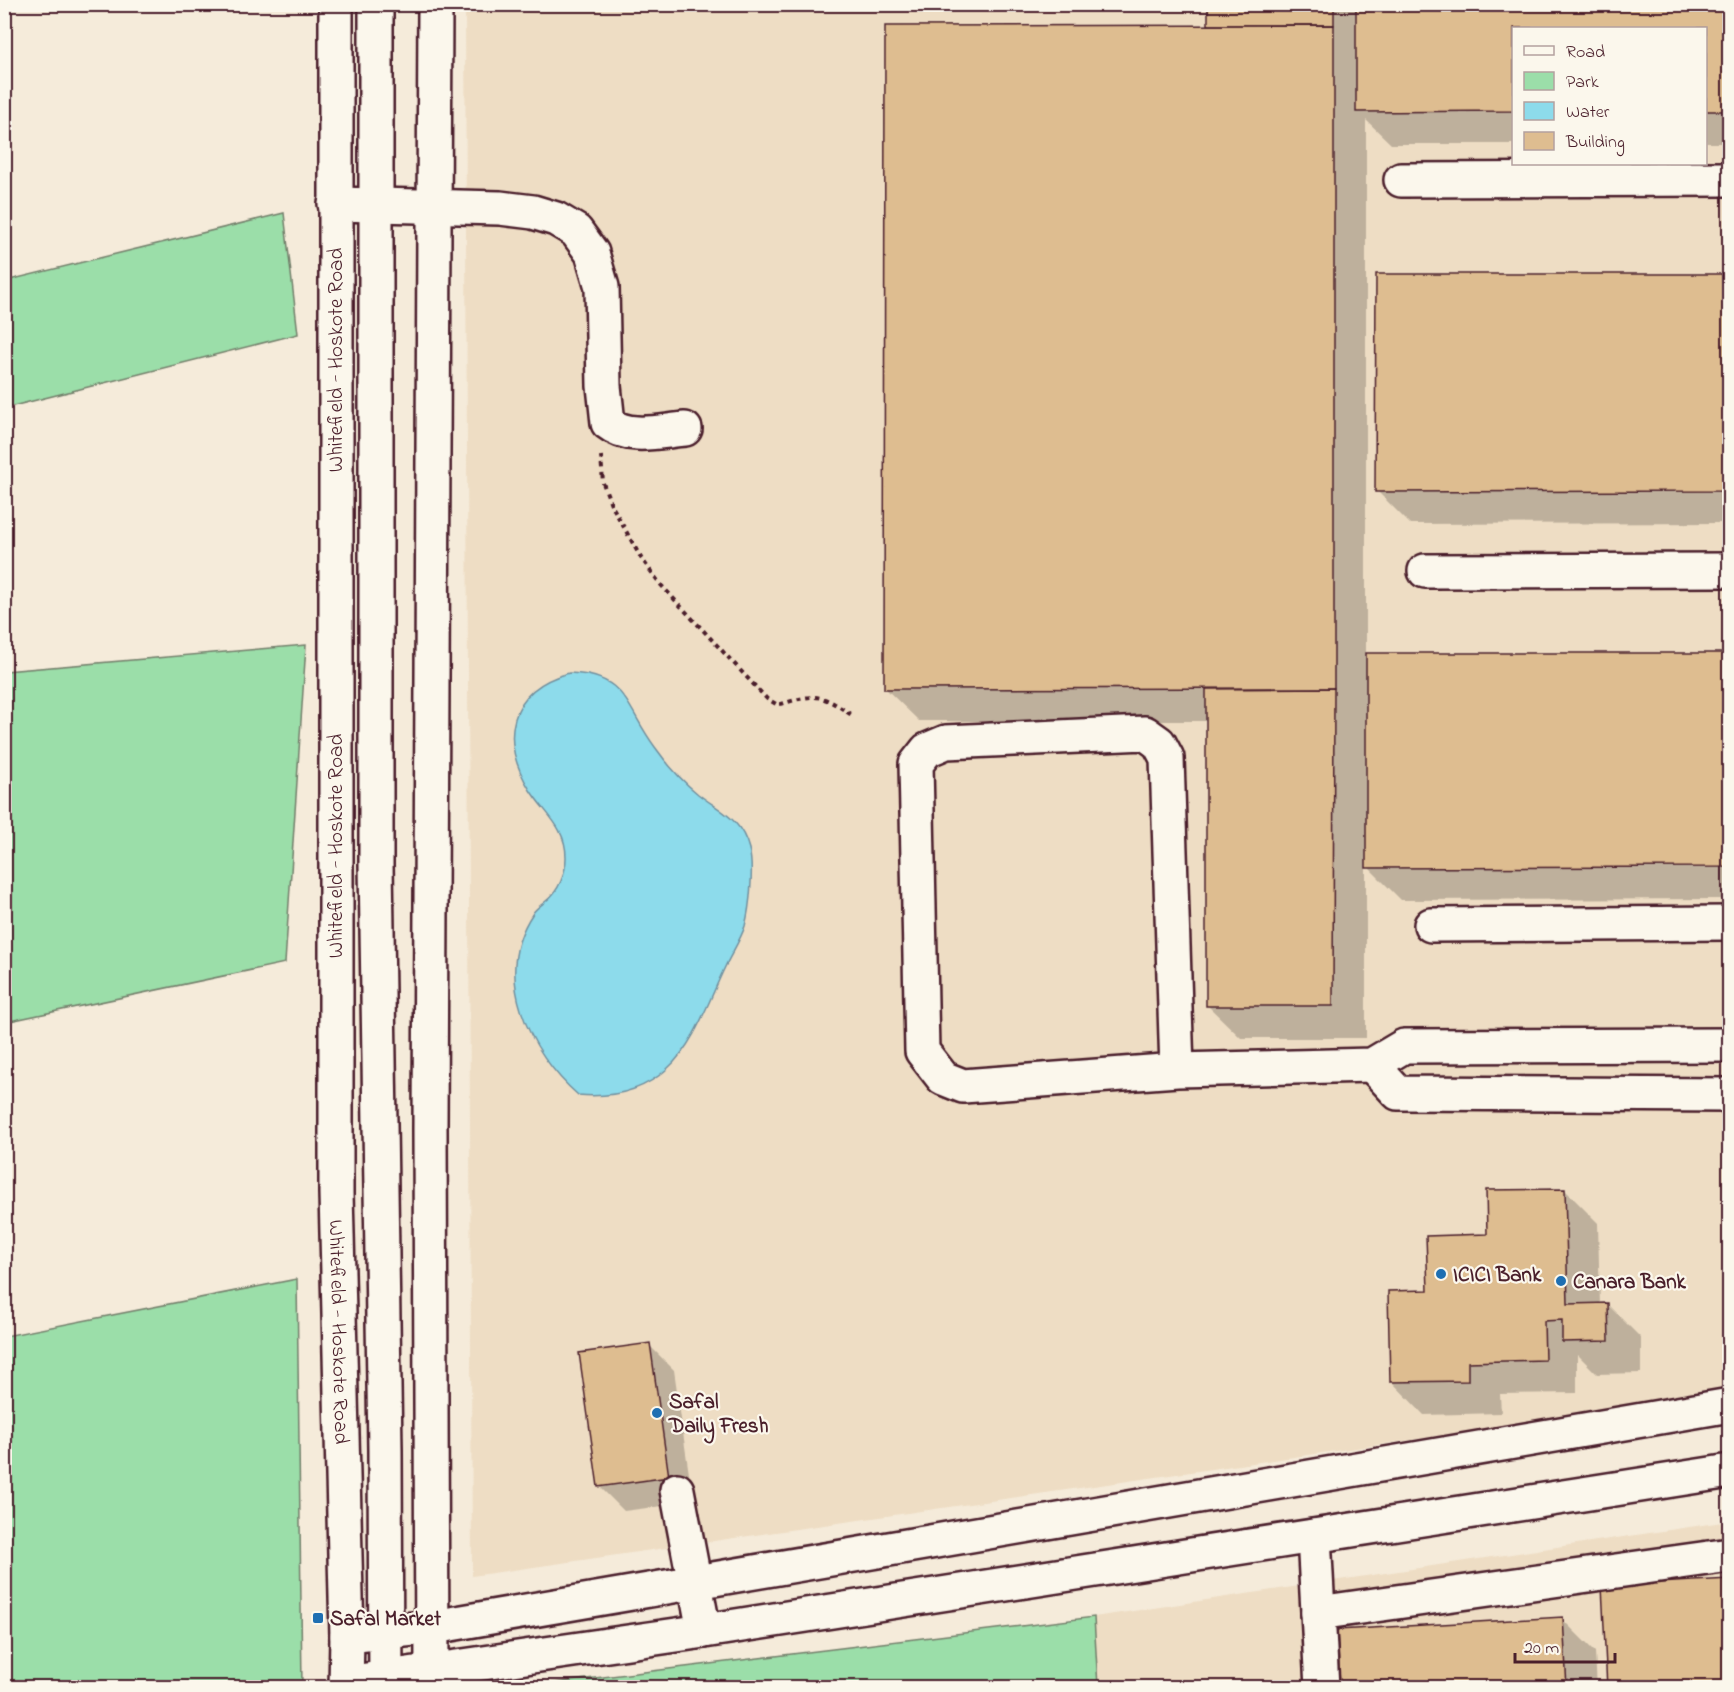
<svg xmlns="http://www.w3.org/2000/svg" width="1734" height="1692" font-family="'Indie Flower',sans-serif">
  <rect width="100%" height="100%" fill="#f5ebda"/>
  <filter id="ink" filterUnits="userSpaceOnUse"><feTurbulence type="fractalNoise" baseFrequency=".0167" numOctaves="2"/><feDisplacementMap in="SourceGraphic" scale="12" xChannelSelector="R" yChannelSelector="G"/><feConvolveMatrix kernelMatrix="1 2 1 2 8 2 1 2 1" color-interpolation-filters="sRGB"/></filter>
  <g filter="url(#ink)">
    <g fill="#eeddc4" fill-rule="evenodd">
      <path d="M 465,5 L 1729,5 L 1729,1394 L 472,1576 ZM 1514,28 L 1706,28 L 1706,164 L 1514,164 Z"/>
      <path d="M 1729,1521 L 1729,1687 L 1098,1687 L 1094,1617 Z"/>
    </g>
    <g fill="#9bdea9" stroke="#727e6a" stroke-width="1.5">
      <path d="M 284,213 L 298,334 L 5,408 L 5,281 Z"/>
      <path d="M 306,645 L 285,963 L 5,1022 L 5,671 Z"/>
      <path d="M 297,1279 L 302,1687 L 5,1687 L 5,1336 Z"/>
      <path d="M 1094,1617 L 1098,1687 L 521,1687 Z"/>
    </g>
    <path fill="#8ddbeb" stroke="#72909e" stroke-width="1.5" d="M 569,673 C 628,675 625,707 655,747 C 667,764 682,781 698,794 C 720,811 741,818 749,849 C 754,867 750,907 745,926 C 741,939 731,954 725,967 C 709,1000 695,1044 667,1069 C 642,1092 611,1098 578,1095 C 529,1052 491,975 533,913 C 536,908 542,905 546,901 C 559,891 566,873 566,857 C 566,827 545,814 530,790 C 499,740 508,689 569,673 Z"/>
    <g fill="#0003">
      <path d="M 1209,4 L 1730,4 L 1730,143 L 1706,143 L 1706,28 L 1514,28 L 1514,144 L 1391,144 L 1366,120 L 1366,655 L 1730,654 L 1730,899 L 1401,900 L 1366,865 L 1366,1038 L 1241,1038 L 1207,1005 L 1207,721 L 919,721 L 885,688 L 1209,27 Z"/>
      <path d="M 1730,275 L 1730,523 L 1410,524 L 1377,491 Z"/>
      <path d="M 1565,1190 L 1598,1223 L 1600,1305 L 1607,1304 L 1641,1338 L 1641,1373 L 1597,1374 L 1577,1354 L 1577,1393 L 1500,1394 L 1501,1413 L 1424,1415 L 1391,1381 L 1429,1291 L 1488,1236 Z"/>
      <path d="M 649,1345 L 674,1370 L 693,1502 L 624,1511 L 599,1486 Z"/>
      <path d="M 1562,1619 L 1595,1652 L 1597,1688 L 1341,1688 Z"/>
    </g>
    <g fill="#debd90" stroke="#4a1f2b" stroke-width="1.5">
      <rect x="1208" y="4" width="126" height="21"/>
      <path d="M 1356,4 L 1730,4 L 1730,111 L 1706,111 L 1706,28 L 1514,28 L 1514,111 L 1356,112 Z"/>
      <path d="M 1334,25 L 1334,688 L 884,689 L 885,26 Z"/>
      <path d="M 1376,274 L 1730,274 L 1730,491 L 1375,492 Z"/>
      <path d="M 1366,653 L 1730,653 L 1730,867 L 1366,868 Z"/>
      <path d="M 1334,688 L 1333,1006 L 1206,1006 L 1206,689 Z"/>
      <path d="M 1565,1189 L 1568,1304 L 1608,1303 L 1609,1341 L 1562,1342 L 1562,1320 L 1544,1321 L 1545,1360 L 1468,1362 L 1468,1381 L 1390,1382 L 1388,1291 L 1428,1290 L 1426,1236 L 1487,1234 L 1486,1190 Z"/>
      <path d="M 650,1343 L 669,1477 L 598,1487 L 579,1353 Z"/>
      <path d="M 1730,1579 L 1730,1688 L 1607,1688 L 1602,1586 Z"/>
      <path d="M 1563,1617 L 1567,1688 L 1340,1688 L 1337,1630 Z"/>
    </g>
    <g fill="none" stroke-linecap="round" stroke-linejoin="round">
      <g stroke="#4a1f2b" stroke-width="38">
        <g id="minor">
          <path d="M 1401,180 L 1730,179"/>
          <path d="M 335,204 L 500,208 L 533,212 L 556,219 L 576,231 L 592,253 L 602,287 L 604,386 L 608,423 C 629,440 660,431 685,429"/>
          <path d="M 1425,571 L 1730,570"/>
          <path d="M 1431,925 L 1730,923"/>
          <path d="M 1372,1065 L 1398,1093 L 1730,1095"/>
          <path d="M 1177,1070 L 1167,758 L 1159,743 L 1145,733 L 946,742 L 927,750 L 916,764 L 922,1051 L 943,1078 L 963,1086 L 1177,1070 L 1372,1065 L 1404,1046 L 1730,1045"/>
          <path d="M 677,1490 L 704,1631"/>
          <path d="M 1314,1536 L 1322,1688"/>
          <path d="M 1318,1613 L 1730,1555"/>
          <path d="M 347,1636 L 433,1627 L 1730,1405"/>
          <path d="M 432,1671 L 430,1129 L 435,4"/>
          <path d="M 346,1683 L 704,1631 L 1730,1471"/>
        </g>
      </g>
      <g stroke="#4a1f2b" stroke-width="38">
        <g id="major">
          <path id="s1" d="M 336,4 L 336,1193 L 347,1636 L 346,1688"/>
          <path d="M 376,4 L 376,864 L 385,1450 L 386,1688"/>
        </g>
      </g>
      <path stroke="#4a1f2b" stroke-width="4" stroke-dasharray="4.5 4.5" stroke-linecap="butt" d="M 601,456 L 603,483 L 611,504 L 641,558 L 661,585 L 767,699 L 778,705 C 817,693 820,693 853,716"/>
      <use href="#minor" stroke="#fbf7ec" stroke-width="33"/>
      <use href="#major" stroke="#fbf7ec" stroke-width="33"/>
    </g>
  </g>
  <g fill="#1f6fb2" stroke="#fbf7ec" stroke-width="2">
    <circle cx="1441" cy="1274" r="6"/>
    <circle cx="1561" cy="1281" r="6"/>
    <circle cx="657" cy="1413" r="6"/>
    <rect x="312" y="1612" width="12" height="12" rx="3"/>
  </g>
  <g text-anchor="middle" stroke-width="4.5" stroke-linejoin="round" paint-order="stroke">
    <g font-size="21" fill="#4a1f2b" stroke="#fbf7ec">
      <text transform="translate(335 360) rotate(-90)" y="7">Whitefield - Hoskote Road</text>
      <text transform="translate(335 846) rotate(-90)" y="7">Whitefield - Hoskote Road</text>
      <text dy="7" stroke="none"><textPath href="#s1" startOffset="1328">Whitefield - Hoskote Road</textPath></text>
    </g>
    <g font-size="21" font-weight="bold" fill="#4a1f2b" stroke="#fbf7ec" text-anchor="start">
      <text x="1453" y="1281">ICICI Bank</text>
      <text x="1573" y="1288">Canara Bank</text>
      <text x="669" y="1408">Safal<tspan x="669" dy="24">Daily Fresh</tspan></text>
      <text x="330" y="1625">Safal Market</text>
    </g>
  </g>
  <rect width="1734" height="1692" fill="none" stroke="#fbf7ec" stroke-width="24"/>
  <rect x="12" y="12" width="1710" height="1668" fill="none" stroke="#4a1f2b" stroke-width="2" filter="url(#ink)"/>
  <rect x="1512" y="27" width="195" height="138" fill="#fbf7ec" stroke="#b4a19f" stroke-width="1.5"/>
  <rect x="1524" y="46" width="30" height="9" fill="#fbf7ec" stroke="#b4a19f" stroke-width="1.5"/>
  <text x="1566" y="57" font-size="18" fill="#4a1f2b">Road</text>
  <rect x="1524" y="72" width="30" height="18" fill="#9bdea9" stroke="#b4a19f" stroke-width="1.5"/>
  <text x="1566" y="87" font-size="18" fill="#4a1f2b">Park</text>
  <rect x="1524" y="102" width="30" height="18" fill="#8ddbeb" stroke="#b4a19f" stroke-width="1.5"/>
  <text x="1566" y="117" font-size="18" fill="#4a1f2b">Water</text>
  <rect x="1524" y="132" width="30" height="18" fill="#debd90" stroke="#b4a19f" stroke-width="1.5"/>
  <text x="1566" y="147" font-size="18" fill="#4a1f2b">Building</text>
  <path d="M1515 1653v9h100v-9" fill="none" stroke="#4a1f2b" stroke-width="3"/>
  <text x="1524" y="1653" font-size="18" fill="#4a1f2b" stroke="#fbf7ec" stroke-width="4.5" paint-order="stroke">20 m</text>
</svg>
